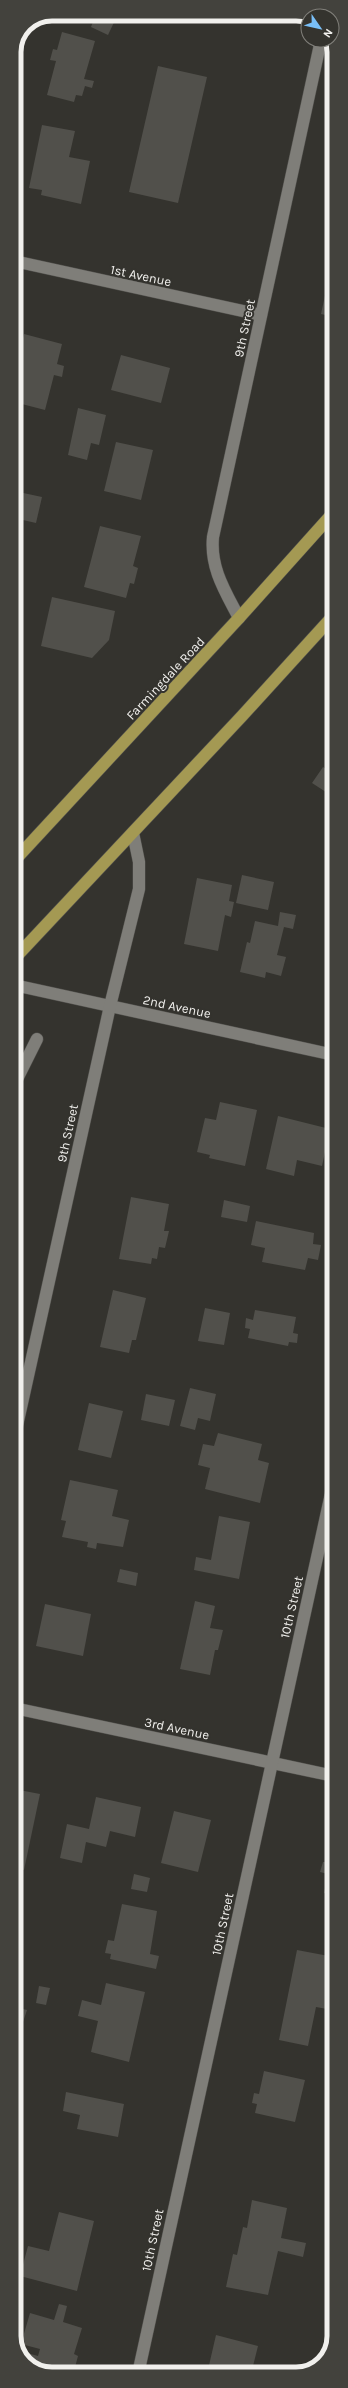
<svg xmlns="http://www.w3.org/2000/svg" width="348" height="2388" font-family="Karla,sans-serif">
  <rect width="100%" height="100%" fill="#34332e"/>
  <g fill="#51504b">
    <path d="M 96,14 L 118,14 L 108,35 L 91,27 Z"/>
    <path d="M 62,32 L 95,41 L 84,79 L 94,81 L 92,88 L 85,86 L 82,96 L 76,95 L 74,102 L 47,95 L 56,61 L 50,60 L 53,49 L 57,50 Z"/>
    <path d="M 158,66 L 207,77 L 178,203 L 129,192 Z"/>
    <path d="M 42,125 L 75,131 L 69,157 L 90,161 L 81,204 L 41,195 L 42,190 L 29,188 Z"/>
    <path d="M 333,259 L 334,259 L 334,317 L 321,314 Z"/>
    <path d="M 24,334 L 62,344 L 57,364 L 64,366 L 62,377 L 54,375 L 45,410 L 14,402 L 14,375 Z"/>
    <path d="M 121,355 L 170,368 L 161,403 L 111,390 Z"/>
    <path d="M 78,408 L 106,415 L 99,445 L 91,443 L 87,460 L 68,455 Z"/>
    <path d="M 116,442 L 153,450 L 141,500 L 104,491 Z"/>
    <path d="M 14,491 L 42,497 L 36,523 L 14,518 Z"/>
    <path d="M 100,526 L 141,536 L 133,566 L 138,568 L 134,584 L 130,583 L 126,598 L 84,587 Z"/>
    <path d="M 52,597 L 115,611 L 109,640 L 92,658 L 41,646 Z"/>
    <path d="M 323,767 L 334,774 L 332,796 L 312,783 Z"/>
    <path d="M 242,875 L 274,882 L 268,910 L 236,903 Z"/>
    <path d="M 197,878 L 232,885 L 229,901 L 234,902 L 231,917 L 225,915 L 218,951 L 184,944 Z"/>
    <path d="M 280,912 L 296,915 L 293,929 L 284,927 L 277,955 L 286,957 L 281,976 L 266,972 L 265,978 L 240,972 L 247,942 L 250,943 L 255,921 L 278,926 Z"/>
    <path d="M 220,1102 L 257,1110 L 245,1166 L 209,1158 L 210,1155 L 197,1152 L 205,1118 L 216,1120 Z"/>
    <path d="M 278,1116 L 330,1129 L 322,1166 L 297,1160 L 294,1176 L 266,1169 Z"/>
    <path d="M 333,1162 L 334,1162 L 334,1182 L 329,1180 Z"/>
    <path d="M 131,1197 L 169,1204 L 164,1231 L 169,1231 L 165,1248 L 159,1247 L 157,1259 L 152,1258 L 151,1264 L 119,1259 Z"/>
    <path d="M 224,1200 L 250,1206 L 247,1222 L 221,1217 Z"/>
    <path d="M 256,1221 L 314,1233 L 313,1244 L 321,1245 L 318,1260 L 308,1258 L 305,1270 L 262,1262 L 265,1248 L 251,1245 Z"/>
    <path d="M 113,1290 L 146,1298 L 136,1340 L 132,1340 L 129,1353 L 100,1347 Z"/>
    <path d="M 205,1308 L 230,1313 L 224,1345 L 198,1341 Z"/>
    <path d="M 255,1310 L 296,1317 L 293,1333 L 298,1334 L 297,1343 L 289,1342 L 288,1346 L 248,1338 L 250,1329 L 245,1328 L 246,1318 L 253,1320 Z"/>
    <path d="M 190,1388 L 216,1394 L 210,1421 L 198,1418 L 195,1430 L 180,1426 Z"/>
    <path d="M 146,1394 L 175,1400 L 169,1426 L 141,1420 Z"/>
    <path d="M 89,1403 L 123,1411 L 111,1458 L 78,1450 Z"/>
    <path d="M 218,1433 L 262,1444 L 258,1460 L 269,1463 L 260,1503 L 205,1489 L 210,1468 L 198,1465 L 203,1444 L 214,1446 Z"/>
    <path d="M 70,1480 L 118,1490 L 112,1516 L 129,1520 L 123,1547 L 97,1543 L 96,1549 L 87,1547 L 88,1542 L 62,1537 L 66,1521 L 61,1520 Z"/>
    <path d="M 219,1516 L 250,1522 L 239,1579 L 194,1570 L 196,1557 L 211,1560 Z"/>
    <path d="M 120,1569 L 138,1573 L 136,1586 L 117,1582 Z"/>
    <path d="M 195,1601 L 215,1606 L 210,1628 L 223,1630 L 218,1650 L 215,1650 L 210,1675 L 180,1669 Z"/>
    <path d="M 45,1604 L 91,1614 L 83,1656 L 36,1646 Z"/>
    <path d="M 14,1789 L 40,1794 L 24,1870 L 14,1868 Z"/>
    <path d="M 96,1797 L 141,1807 L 135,1837 L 110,1831 L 106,1847 L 86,1842 L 82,1863 L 60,1858 L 67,1824 L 89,1829 Z"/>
    <path d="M 174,1811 L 211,1820 L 198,1872 L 161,1863 Z"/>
    <path d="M 323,1862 L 334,1862 L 334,1895 L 324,1893 L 328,1874 L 320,1872 Z"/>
    <path d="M 134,1874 L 150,1878 L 147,1892 L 131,1889 Z"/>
    <path d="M 122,1904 L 157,1911 L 150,1954 L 159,1956 L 156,1969 L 110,1959 L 111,1954 L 105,1953 L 108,1940 L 114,1941 Z"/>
    <path d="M 297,1950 L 334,1957 L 334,1971 L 327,2009 L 316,2007 L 308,2046 L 279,2040 Z"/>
    <path d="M 106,1983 L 145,1992 L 129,2062 L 91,2052 L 98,2021 L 78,2016 L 82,2000 L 101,2005 Z"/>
    <path d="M 39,1986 L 50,1988 L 46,2005 L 36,2003 Z"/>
    <path d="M 14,2007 L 27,2010 L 23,2022 L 14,2020 Z"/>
    <path d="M 264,2071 L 305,2080 L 295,2122 L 255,2113 L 257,2104 L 252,2103 L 254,2093 L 259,2094 Z"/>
    <path d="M 66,2092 L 124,2104 L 118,2137 L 77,2129 L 80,2115 L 63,2111 Z"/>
    <path d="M 252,2200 L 287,2208 L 281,2238 L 306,2243 L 303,2257 L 278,2251 L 268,2295 L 226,2287 L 233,2254 L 237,2255 L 243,2227 L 247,2228 Z"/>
    <path d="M 59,2212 L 94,2221 L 77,2291 L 20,2276 L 28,2246 L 49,2251 Z"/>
    <path d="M 59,2304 L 67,2306 L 63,2322 L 82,2328 L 74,2354 L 78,2356 L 74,2371 L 71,2370 L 69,2374 L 47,2374 L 25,2362 L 27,2353 L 38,2356 L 40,2349 L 21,2344 L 30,2313 L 54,2320 Z"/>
    <path d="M 216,2335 L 258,2346 L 251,2374 L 207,2374 Z"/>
  </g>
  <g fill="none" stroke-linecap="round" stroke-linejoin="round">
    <g stroke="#53524e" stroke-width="13">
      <g id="minor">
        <path d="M 14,261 L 261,315"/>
        <path d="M 239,618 C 225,591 210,568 213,537 L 321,40"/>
        <path d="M 14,985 L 334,1055"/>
        <path d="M 14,1085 L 37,1039"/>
        <path d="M 14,1439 L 110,1006 L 139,889 L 139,862 L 133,833"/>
        <path d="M 14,1708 L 334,1776"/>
        <path d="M 138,2374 L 334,1480"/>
      </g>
    </g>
    <g stroke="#53524e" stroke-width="13">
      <g id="major">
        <path d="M 14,861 L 239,618 L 334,512"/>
        <path d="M 14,959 L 242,716 L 334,615"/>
      </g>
    </g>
    <use href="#minor" stroke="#7f7e79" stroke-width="12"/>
    <use href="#major" stroke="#a49953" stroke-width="12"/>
  </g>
  <g text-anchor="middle" stroke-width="4" stroke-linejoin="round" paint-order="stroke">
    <g font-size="13" fill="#f1f0ed" stroke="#34332e">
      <text transform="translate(141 275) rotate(12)" y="5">1st Avenue</text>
      <text transform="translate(244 328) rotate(-78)" y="5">9th Street</text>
      <text transform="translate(165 678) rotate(-47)" y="5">Farmingdale Road</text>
      <text transform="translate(177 1006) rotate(12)" y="5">2nd Avenue</text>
      <text transform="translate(67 1133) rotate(-78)" y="5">9th Street</text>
      <text transform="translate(291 1607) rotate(-77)" y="5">10th Street</text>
      <text transform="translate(177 1728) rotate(12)" y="5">3rd Avenue</text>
      <text transform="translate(222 1924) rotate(-78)" y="5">10th Street</text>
      <text transform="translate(152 2240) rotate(-78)" y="5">10th Street</text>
    </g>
  </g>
  <path d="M0 0H348V2388H0ZM52 21H296A31 31 0 0 1 327 52V2336A31 31 0 0 1 296 2367H52A31 31 0 0 1 21 2336V52A31 31 0 0 1 52 21Z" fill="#43423d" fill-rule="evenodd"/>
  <path fill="none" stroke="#f1f0ed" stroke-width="5" d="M52 21H296A31 31 0 0 1 327 52V2336A31 31 0 0 1 296 2367H52A31 31 0 0 1 21 2336V52A31 31 0 0 1 52 21Z"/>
  <g transform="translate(320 28) rotate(124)"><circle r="19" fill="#34332e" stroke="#807f7a"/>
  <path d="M0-3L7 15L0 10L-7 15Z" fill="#79bff8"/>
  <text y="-6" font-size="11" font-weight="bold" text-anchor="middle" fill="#f1f0ed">N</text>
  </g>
</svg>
